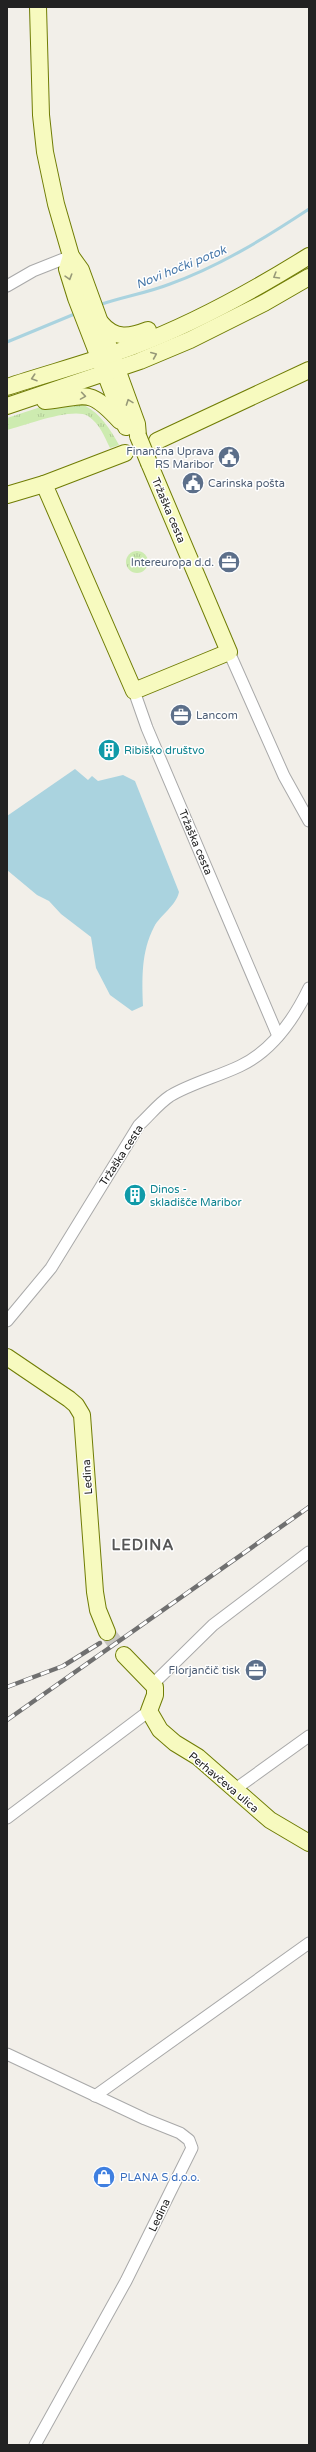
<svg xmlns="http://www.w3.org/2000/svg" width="316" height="2452" font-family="'Varela Round',sans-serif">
  <defs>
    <pattern id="grass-tufts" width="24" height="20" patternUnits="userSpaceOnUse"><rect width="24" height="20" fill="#cdebb0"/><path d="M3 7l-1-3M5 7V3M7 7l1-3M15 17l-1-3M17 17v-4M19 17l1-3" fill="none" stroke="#b0c997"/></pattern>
  </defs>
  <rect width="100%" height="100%" fill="#f2efe9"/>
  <g fill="url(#grass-tufts)">
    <path d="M 85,400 L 84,405 C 101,414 110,429 119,445 L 110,448 C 104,436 100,424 88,416 C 72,407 24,426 7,430 L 7,418 L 59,401 Z"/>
    <circle cx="137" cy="562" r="11"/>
  </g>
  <path fill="#aad3df" d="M 75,769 L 88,780 L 92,776 L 98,781 L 123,775 L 135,781 L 179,892 C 176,906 161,914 154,927 C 141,952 142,979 143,1006 L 132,1011 L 110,995 L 96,968 L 91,937 L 61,914 L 49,901 L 37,895 L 7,870 L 7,816 Z"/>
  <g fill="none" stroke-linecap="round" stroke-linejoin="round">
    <g stroke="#aad3df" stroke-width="3">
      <path d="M 99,305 C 122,297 147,293 170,284 C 220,266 265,238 309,209"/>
      <path d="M 7,342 L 77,313"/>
    </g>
    <path stroke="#c8c6c1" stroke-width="16" stroke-dasharray="16 8" stroke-linecap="butt" d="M 107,1632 L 124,1655"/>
    <g stroke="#a9a9a9" stroke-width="13">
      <g id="street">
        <path d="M 7,286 L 33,271 L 71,256"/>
        <path d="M 229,652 L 284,776 L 309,821"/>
        <path d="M 134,691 L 147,728 L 278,1036"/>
        <path d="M 7,1321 L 51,1268 L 139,1125 C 150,1115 158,1104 170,1096 C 192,1083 217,1077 240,1066 C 272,1051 294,1019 309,988"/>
        <path d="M 154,1683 L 213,1625 L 309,1552"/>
        <path d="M 234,1790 L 309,1736"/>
        <path d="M 7,1818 L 149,1711"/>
        <path d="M 7,2054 L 145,2119 L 180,2133 L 189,2140 L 192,2148 L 126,2281 L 35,2445"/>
        <path d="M 95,2096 L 309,1943"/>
      </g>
    </g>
    <g stroke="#707d05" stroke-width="18">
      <g id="secondary">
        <path d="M 38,7 L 41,115 L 45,152 L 56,204 L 71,256 L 81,270 L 137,424 L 138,436"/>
        <path d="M 71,256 L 67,269 L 76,298 L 126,427"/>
        <path d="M 101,323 C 115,340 130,337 148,330"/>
        <path d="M 7,387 C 49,373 92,362 134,346 C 193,324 256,289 309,256"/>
        <path d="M 45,401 C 86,398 87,385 120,421"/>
        <path d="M 7,406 L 140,361 L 190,340 L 264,303 L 309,277"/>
        <path d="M 157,441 L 309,370"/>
        <path d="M 44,484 L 134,691 L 229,652 L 149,463"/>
        <path d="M 7,495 L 44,484 L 125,453"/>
        <path d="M 7,1357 L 69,1399 L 76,1405 L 82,1415 L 95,1592 L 98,1610 L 107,1632"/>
        <path d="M 124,1655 L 155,1687 L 155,1695 L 149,1711 L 160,1730 L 175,1743 L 198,1757 L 270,1820 L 309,1843"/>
      </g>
    </g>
    <use href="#street" stroke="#fff" stroke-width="11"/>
    <use href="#secondary" stroke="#f7fabf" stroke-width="16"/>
    <g stroke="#707070" stroke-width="4.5">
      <g id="rail">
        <path d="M 7,1687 L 63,1666 L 100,1643"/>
        <path d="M 7,1720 L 309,1507"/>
      </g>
    </g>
    <use href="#rail" stroke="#fff" stroke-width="3" stroke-dasharray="9" stroke-linecap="butt"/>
    <g stroke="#707d05" stroke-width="18" stroke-linecap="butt">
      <path id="secondary-bridge" d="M 138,436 L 149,463"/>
    </g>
    <use href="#secondary-bridge" stroke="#f7fabf" stroke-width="16"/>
  </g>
  <defs><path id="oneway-chevron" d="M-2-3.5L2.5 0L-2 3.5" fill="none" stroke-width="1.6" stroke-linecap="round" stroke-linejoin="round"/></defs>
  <g stroke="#979978">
    <use href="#oneway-chevron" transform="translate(276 276) rotate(149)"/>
    <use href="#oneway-chevron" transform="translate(69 277) rotate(73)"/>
    <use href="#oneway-chevron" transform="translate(154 355) rotate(-23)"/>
    <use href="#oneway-chevron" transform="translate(34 378) rotate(162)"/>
    <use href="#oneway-chevron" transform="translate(83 396) rotate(9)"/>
    <use href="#oneway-chevron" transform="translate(129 402) rotate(-110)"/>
  </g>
  <defs>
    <g id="civic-disc" transform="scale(1.15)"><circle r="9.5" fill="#5c6f8a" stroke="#fff"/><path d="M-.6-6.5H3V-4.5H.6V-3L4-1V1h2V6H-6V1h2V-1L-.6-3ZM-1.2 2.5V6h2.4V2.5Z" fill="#fff"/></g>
    <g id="office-disc" transform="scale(1.15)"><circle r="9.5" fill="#5c6f8a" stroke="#fff"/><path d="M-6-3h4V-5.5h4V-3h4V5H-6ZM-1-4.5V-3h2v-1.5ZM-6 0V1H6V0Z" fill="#fff"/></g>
    <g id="building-disc" transform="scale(1.15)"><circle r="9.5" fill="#0f9aa8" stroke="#fff"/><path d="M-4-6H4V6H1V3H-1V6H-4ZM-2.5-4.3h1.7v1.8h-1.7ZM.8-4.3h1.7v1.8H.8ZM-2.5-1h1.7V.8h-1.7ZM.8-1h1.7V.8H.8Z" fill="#fff"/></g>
    <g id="shop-disc" transform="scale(1.15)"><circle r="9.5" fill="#3f7fe0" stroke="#fff"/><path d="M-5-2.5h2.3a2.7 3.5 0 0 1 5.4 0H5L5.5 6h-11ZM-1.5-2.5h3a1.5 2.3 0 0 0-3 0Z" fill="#fff"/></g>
  </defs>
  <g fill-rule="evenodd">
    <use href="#civic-disc" x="229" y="457"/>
    <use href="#civic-disc" x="193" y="483"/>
    <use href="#office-disc" x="229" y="562"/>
    <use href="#office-disc" x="181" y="715"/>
    <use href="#building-disc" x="109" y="750"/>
    <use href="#building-disc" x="135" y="1195"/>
    <use href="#office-disc" x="256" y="1670"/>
    <use href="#shop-disc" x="104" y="2177"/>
  </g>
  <g text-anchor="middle" stroke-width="3" stroke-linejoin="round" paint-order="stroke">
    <g font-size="11" fill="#4e5e75" stroke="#fff" text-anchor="end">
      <text x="214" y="455">Finančna Uprava<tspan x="214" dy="13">RS Maribor</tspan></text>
      <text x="208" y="487" text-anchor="start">Carinska pošta</text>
      <text x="214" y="566">Intereuropa d.d.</text>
      <text x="196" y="719" text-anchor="start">Lancom</text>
      <text x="240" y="1674">Florjančič tisk</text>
    </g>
    <g font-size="11" fill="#222" stroke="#fff">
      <text transform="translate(169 510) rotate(67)" y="4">Tržaška cesta</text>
      <text transform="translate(196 842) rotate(67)" y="4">Tržaška cesta</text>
      <text transform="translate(121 1155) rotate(-57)" y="4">Tržaška cesta</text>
      <text transform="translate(87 1477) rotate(-94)" y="4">Ledina</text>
      <text transform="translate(224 1782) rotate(40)" y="4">Perhavčeva ulica</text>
      <text transform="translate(159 2215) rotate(-64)" y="4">Ledina</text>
    </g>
    <g font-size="11" fill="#0d838f" stroke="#fff" text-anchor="start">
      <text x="124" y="754">Ribiško društvo</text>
      <text x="150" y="1193">Dinos -<tspan x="150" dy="13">skladišče Maribor</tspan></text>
    </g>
    <g font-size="11" fill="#366cbe" stroke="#fff" text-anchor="start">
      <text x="120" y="2181">PLANA S d.o.o.</text>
    </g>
    <g font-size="12" font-style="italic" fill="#4a7aab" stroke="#fff">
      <text transform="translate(181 267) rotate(-22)" y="4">Novi hočki potok</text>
    </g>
    <g font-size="15" font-weight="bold" letter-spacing="1" fill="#555" stroke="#fff">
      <text x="143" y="1550">LEDINA</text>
    </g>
  </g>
  <rect width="316" height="2452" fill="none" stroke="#222222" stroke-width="16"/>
</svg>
